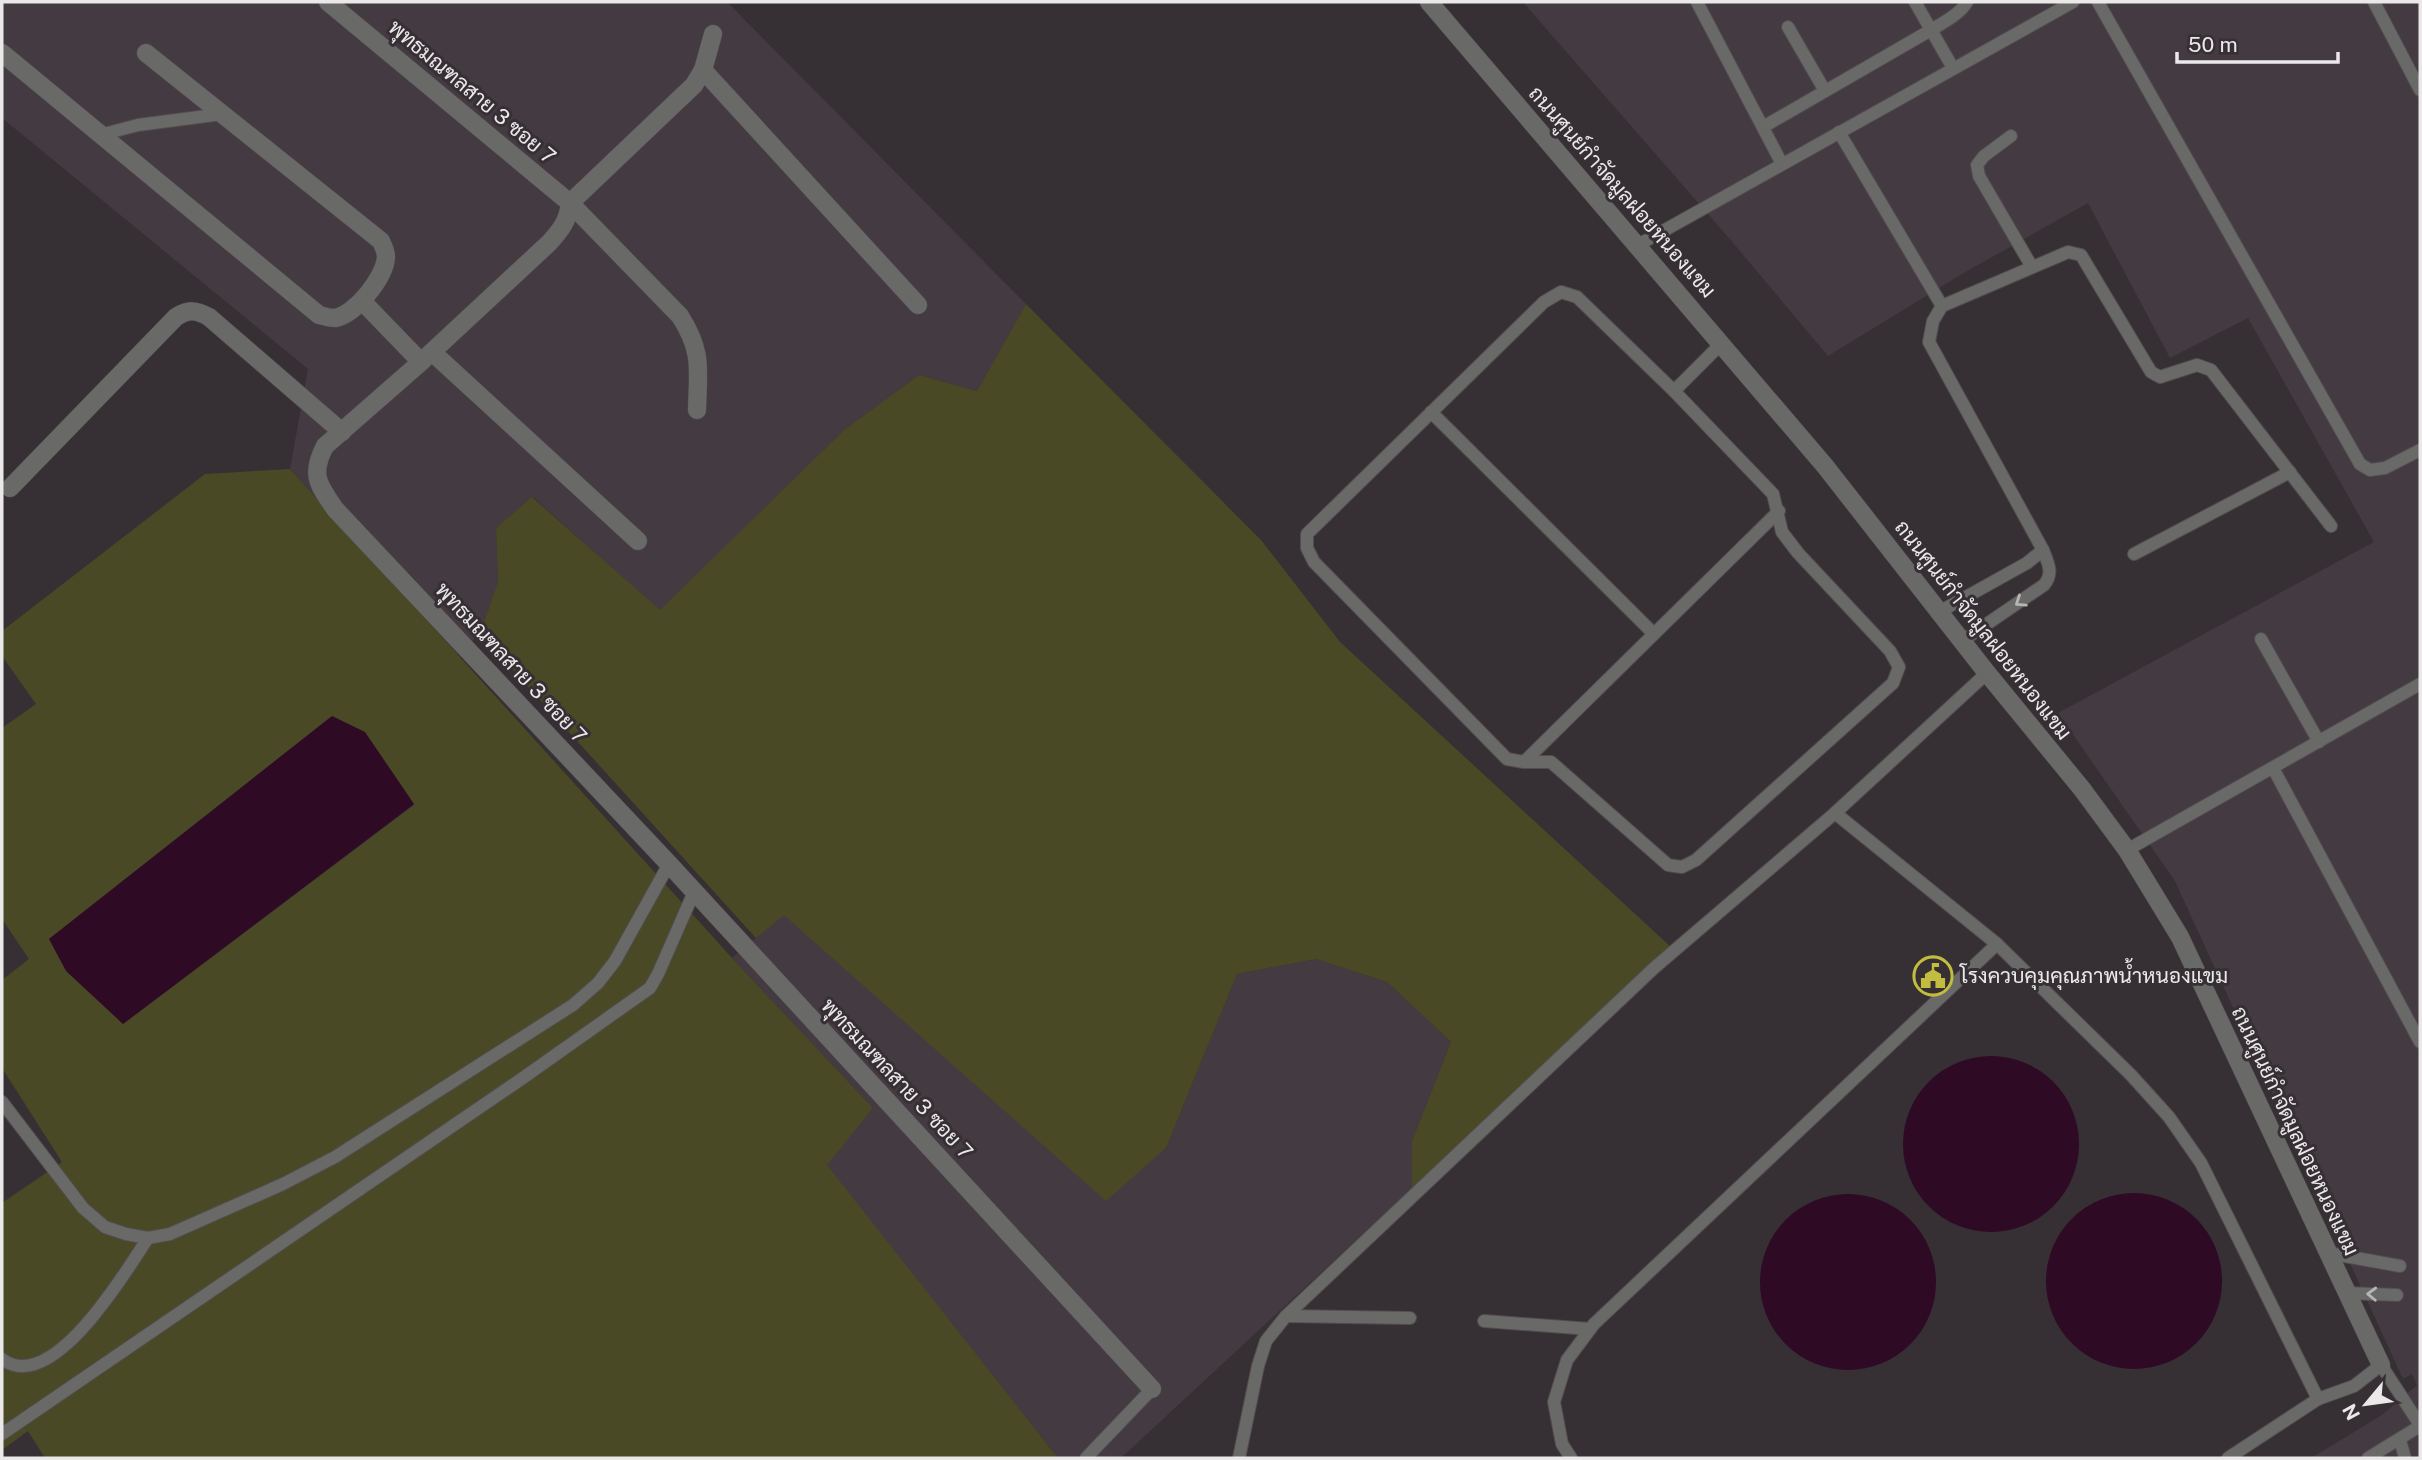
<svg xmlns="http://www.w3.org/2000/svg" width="2422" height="1460" font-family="'Public Sans',Sarabun,sans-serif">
  <rect width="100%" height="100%" fill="#363034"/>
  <g fill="#443a41">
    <path d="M 2,2 L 727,2 L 1026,304 L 977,391 L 919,375 L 844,430 L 660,611 L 533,497 L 496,528 L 498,581 L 480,634 L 457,655 L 290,469 L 308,369 L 2,118 Z"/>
    <path d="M 1523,2 L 2420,2 L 2420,1458 L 2311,1458 L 2382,1415 L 2417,1385 L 2412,1374 L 2403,1379 L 2175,881 L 2058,713 L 2374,542 L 2248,318 L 2170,358 L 2088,203 L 1962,274 L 1828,356 L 1734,244 Z"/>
    <path d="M 784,914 L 1106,1200 L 1166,1148 L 1237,974 L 1316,959 L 1387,982 L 1451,1042 L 1412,1141 L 1412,1188 L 1121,1458 L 1058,1458 L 826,1165 L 873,1108 L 732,958 Z"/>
  </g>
  <g fill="#4a4925" fill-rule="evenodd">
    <path d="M 1026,304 L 1261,540 L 1340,642 L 1672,948 L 1412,1188 L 1412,1141 L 1451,1042 L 1387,982 L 1316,959 L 1237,974 L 1166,1148 L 1106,1201 L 784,915 L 756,938 L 480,634 L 498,581 L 496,528 L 532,497 L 660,610 L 844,430 L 919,375 L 977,391 Z"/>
    <path d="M 290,469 L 732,958 L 873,1108 L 827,1165 L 1058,1458 L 45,1458 L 28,1431 L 2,1450 L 2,1203 L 62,1162 L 2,1068 L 2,980 L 29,959 L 2,919 L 2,728 L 36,704 L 2,656 L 2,631 L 205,474 ZM 331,717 L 414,805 L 123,1024 L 49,939 Z"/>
  </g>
  <g fill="#2e0a25">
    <path d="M 332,716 L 365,732 L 414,804 L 123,1024 L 66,971 L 49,939 Z"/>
    <circle cx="1991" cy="1144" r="88"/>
    <circle cx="2134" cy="1281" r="88"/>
    <circle cx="1848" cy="1282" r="88"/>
  </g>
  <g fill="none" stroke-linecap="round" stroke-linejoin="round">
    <g stroke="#534d51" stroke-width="14">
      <g id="lane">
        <path d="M 1697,2 L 1782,164"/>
        <path d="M 1915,2 L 1953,68"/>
        <path d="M 2098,2 L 2360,464 L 2370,470 L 2385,468 L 2420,450"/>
        <path d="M 2374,2 L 2420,90"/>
        <path d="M 1788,27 L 1825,91"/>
        <path d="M 1763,127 L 1931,30 C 1944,22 1960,14 1967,2"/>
        <path d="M 1839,132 L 1942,306"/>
        <path d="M 100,135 L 138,125 L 222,114"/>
        <path d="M 2011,136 L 1984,156 L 1977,165 L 1979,176 L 2032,267"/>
        <path d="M 1638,245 L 2073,2"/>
        <path d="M 1561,292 L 1577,297 L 1674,391 L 1773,494 L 1782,532 L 1798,553 L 1890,651 L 1899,667 L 1893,683 L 1696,860 L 1682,867 L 1668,865 L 1551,762 L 1524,762 L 1507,759 L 1314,562 L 1307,548 L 1307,534 L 1544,302 Z"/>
        <path d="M 1674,391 L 1722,343"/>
        <path d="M 1431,412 L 1654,634"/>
        <path d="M 2134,554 L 2290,472"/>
        <path d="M 1939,612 L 2027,563 L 2043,550"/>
        <path d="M 2261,639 L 2319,742"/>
        <path d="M 1962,641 L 2044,585 C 2054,573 2048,563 2043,550 L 1929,342 L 1933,321 L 1942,306 L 2068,252 L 2081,255 L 2151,372 L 2160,377 L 2197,365 L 2211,370 L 2331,526"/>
        <path d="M 1524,762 L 1779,511"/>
        <path d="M 2273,768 L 2420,1042"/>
        <path d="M 1835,813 L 1997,944 L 2131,1075 L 2169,1117 L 2201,1163 L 2318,1399"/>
        <path d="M 2127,850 L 2420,684"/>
        <path d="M 2,1102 L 83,1208 L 105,1227 L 126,1234 L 148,1238 L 170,1234 L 283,1184 L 335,1157 L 573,1005 L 598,983 L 615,961 L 669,864"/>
        <path d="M 2328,1253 L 2400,1266"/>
        <path d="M 2346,1293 L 2397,1295"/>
        <path d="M 1286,1316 L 1410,1318"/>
        <path d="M 1484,1321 L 1590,1329"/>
        <path d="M 2,1359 C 52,1397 126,1271 148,1238"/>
        <path d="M 2,1434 L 520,1080 L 650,988 L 658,974 L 694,892"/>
        <path d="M 2400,1440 L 2405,1458"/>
        <path d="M 1086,1458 L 1152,1389"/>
        <path d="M 1239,1458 L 1258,1366 L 1266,1341 L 1286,1316 L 1654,968 L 1835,813 L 1987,673"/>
        <path d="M 1571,1458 L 1562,1444 L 1554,1402 L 1567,1360 L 1594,1324 L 1997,944"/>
        <path d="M 2228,1458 L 2318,1399 L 2354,1386 L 2381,1365 L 2420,1425"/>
        <path d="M 2368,1458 L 2420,1426"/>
      </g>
    </g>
    <g stroke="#534d51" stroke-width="19">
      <g id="street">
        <path d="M 328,2 L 570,203 C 568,221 561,230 549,243 L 421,362 L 325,446 C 310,475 318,484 335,509 L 669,864 L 1152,1389"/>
        <path d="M 1429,2 L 1825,466 L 1987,673 L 2082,789 L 2127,850 L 2180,937 L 2381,1365"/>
        <path d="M 2,53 L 319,315 C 324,316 329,318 335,318 C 355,315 385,277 386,257 C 386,251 383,246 381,241 L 146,53"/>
        <path d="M 703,70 L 918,305"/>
        <path d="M 362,301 L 421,362"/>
        <path d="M 432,352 L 638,541"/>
        <path d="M 697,410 C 698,369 703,352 680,316 L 570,203 L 694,85 L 703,70 L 713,34"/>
        <path d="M 10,488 L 176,317 C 189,309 196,310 209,317 L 342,432"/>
      </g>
    </g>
    <use href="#lane" stroke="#696a67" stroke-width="12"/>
    <use href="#street" stroke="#696a67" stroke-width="18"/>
  </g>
  <defs><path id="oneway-chevron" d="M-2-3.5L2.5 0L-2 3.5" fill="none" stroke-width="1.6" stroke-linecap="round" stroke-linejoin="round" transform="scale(1.75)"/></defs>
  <g stroke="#b7b6b6">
    <use href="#oneway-chevron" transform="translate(2020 602) rotate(146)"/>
    <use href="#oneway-chevron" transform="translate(2372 1294) rotate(-178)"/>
  </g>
  <defs>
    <g id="civic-ring" transform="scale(2.0125)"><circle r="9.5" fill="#363034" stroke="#c2bd3f" stroke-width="1.5"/><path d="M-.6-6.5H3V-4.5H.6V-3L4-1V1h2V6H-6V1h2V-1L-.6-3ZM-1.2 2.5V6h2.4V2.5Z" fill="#c2bd3f"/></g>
  </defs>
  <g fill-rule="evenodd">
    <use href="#civic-ring" x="1933" y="976"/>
  </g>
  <g text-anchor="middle" stroke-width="6" stroke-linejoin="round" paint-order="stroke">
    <g font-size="21" fill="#ebe8ea" stroke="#363034">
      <text transform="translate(472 92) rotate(40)" y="7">พุทธมณฑลสาย 3 ซอย 7</text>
      <text transform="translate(1622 192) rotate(49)" y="7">ถนนศูนย์กำจัดมูลฝอยหนองแขม</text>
      <text transform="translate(1983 630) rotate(52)" y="7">ถนนศูนย์กำจัดมูลฝอยหนองแขม</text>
      <text transform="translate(511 663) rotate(47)" y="7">พุทธมณฑลสาย 3 ซอย 7</text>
      <text transform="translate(897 1079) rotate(47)" y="7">พุทธมณฑลสาย 3 ซอย 7</text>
      <text transform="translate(2295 1131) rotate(65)" y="7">ถนนศูนย์กำจัดมูลฝอยหนองแขม</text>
    </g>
    <g font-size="21" fill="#ebe8ea" stroke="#363034" text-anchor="start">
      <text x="1960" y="983">โรงควบคุมคุณภาพน้ำหนองแขม</text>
    </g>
  </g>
  <rect width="2422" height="1460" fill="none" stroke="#ebe8ea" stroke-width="7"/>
  <g transform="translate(2366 1404) rotate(241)" stroke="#363034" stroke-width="5" paint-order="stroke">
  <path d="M0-5L12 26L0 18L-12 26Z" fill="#ebe8ea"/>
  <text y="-10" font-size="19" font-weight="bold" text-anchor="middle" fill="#ebe8ea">N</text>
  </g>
  <path d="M2177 52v10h161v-10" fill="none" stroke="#ebe8ea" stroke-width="3.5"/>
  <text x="2188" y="52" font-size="21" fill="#ebe8ea" stroke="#363034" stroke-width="5" paint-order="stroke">50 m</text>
</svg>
